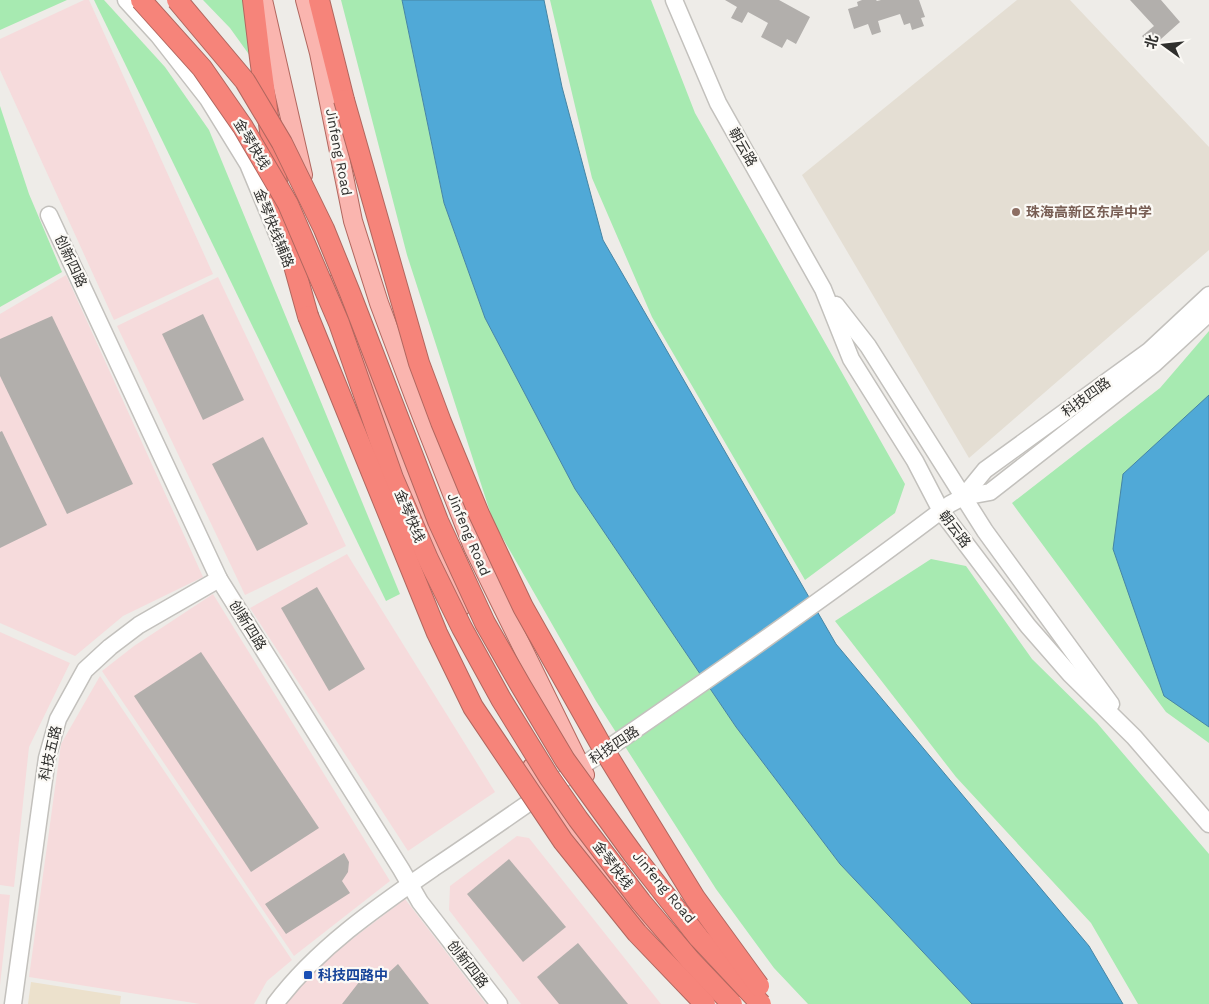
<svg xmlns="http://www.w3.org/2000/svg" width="1209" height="1004" font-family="'Work Sans','Noto Sans SC',sans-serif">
  <rect width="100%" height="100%" fill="#eeece8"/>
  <path fill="#ece1cc" d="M 31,982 L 121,996 L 120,1004 L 28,1004 Z"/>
  <g fill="#f6dbdc">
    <path d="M 84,0 L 89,0 L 213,274 L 114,320 L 0,70 L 0,39 Z"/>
    <path d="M 66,275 L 203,577 L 123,616 L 75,656 L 0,623 L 0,314 Z"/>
    <path d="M 218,277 L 346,546 L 245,595 L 117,326 Z"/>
    <path d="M 347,554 L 495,792 L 408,851 L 250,608 Z"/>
    <path d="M 213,594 L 390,881 L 294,956 L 102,671 L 134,646 Z"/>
    <path d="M 0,632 L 70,663 L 29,747 L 14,887 L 0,885 Z"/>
    <path d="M 100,676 L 292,960 L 267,981 L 254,1004 L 200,1004 L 29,977 L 61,744 Z"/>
    <path d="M 517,836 L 529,838 L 661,1004 L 521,1004 L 449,910 L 450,886 Z"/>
    <path d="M 0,894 L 10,895 L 0,985 Z"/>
    <path d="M 405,899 L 486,1004 L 286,1004 L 323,961 Z"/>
  </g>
  <path fill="#e4ded3" d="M 1017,0 L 1070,0 L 1209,147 L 1209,250 L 969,458 L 802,175 Z"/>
  <g fill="#a7eab1">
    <path d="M 0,0 L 67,0 L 0,30 Z"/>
    <path d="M 94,0 L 104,0 L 165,67 L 209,130 L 400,594 L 386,601 Z"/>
    <path d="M 203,0 L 250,0 L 268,81 L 230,28 Z"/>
    <path d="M 341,0 L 402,0 L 444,203 L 485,318 L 575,489 L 736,727 L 840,864 L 972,1004 L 808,1004 L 774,968 L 716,889 L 596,701 L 493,521 L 407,255 Z"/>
    <path d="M 550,0 L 651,0 L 695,113 L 905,484 L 895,513 L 805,580 L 652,317 L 592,178 Z"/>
    <path d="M 0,106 L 29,194 L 62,272 L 0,307 Z"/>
    <path d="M 1209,331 L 1209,743 L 1166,712 L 1012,503 L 1160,388 Z"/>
    <path d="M 931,559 L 966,566 L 1032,659 L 1097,723 L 1209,854 L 1209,1004 L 1138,1004 L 1091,923 L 956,777 L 835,621 Z"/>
  </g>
  <g fill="#50a9d7" stroke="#4685a4">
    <path d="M 402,0 L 544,0 L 562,87 L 603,240 L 836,644 L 1089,946 L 1123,1004 L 972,1004 L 840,864 L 736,727 L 575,489 L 485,318 L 444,203 Z"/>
    <path d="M 1209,395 L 1209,727 L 1164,696 L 1113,549 L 1123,474 Z"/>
  </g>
  <g fill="#b2afac">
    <path d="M 725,0 L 779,0 L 810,17 L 796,44 L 787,39 L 782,48 L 761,37 L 768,23 L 748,12 L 742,23 L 731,18 L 737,7 Z"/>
    <path d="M 862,0 L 876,0 L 877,1 L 881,0 L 919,0 L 925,17 L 921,18 L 924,26 L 912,30 L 910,23 L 904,25 L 900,14 L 878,21 L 881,32 L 872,35 L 868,24 L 854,29 L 848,9 L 858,6 L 857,2 Z"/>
    <path d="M 1130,0 L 1161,0 L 1180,22 L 1152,47 L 1142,36 L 1154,26 Z"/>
    <path d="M 203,314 L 244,400 L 203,420 L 162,334 Z"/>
    <path d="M 52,316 L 133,484 L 67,514 L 0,376 L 0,339 Z"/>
    <path d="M 2,431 L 47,525 L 0,548 L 0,432 Z"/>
    <path d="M 263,437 L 308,524 L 257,551 L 212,464 Z"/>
    <path d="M 317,587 L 365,669 L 329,691 L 281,608 Z"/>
    <path d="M 201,652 L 319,828 L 251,872 L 134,696 Z"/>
    <path d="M 344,853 L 349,862 L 348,872 L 342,881 L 350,893 L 286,934 L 265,904 Z"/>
    <path d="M 509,859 L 566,927 L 523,962 L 467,894 Z"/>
    <path d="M 578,943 L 628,1004 L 559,1004 L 537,977 Z"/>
    <path d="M 398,964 L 429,1004 L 342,1004 L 370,968 L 386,975 Z"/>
  </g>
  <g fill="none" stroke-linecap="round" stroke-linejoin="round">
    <g stroke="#c3c1bd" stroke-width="19">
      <g id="secondary">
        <path d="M 126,0 L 158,35 L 208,99 L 248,164 L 281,243"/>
        <path d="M 674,0 L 718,103 L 823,289 L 851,359 L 915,461 L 941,511 L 1028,626 L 1070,674 L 1134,737 L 1209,824"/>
        <path d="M 49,215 L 219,579 L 401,869 L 420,902 L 499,1004"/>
        <path d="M 836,305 L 868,346 L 985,531 L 1111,704"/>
        <path d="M 963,497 L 990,492 L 1154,364 L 1209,313"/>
        <path d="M 13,1004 L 47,758 L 58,719 L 85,670 L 110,647 L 139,625 L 219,579"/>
        <path d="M 275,1004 C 317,948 377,907 435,867 C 471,843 507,818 543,793 C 680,699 817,605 950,504 L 963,497 L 985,470 L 1149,351 L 1209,295"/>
      </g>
    </g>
    <g stroke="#b1675f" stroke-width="20">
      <g id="primary">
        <path d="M 263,0 L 303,175"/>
        <path d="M 305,0 L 319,53 L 353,221 L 379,303 L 415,399 L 473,547 L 585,775"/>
        <path d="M 336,283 L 394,440 L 461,607"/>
        <path d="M 532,767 L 546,791 L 598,868 L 677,963"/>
      </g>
    </g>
    <g stroke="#b1675f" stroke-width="22">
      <g id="highway">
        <path d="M 253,0 L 260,58 L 283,226 L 308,316"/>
        <path d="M 319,0 L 344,100"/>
      </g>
    </g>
    <use href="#secondary" stroke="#fff" stroke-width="16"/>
    <use href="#primary" stroke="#fab5af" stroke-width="18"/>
    <use href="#highway" stroke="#f6847a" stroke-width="20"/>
    <g stroke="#b1675f" stroke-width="22" stroke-linecap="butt">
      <g id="highway-bridge">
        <path d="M 141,0 L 202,68 L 243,127 L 288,204 L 339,323 L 393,478 L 428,559 L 462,628 L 501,699 L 549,777 L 578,819 L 641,902 L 691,961 L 732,1004"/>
        <path d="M 177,0 L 245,81 L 282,143 L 324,229 L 350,293 L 438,521 L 485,623 L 521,686 L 565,760 L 633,854 L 699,938 L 761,1004"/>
        <path d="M 344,100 L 419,363 L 441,422 L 479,514 L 523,607 L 601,745 L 695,898 L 759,986"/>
        <path d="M 308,316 L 437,633 L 473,707 L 563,841 L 637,933 L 705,1004"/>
      </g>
    </g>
    <use href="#highway-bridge" stroke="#f6847a" stroke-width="20"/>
  </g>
  <circle fill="#8d6e63" stroke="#fbf9f5" stroke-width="2" cx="1016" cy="212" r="5"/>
  <rect fill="#1a4fb4" stroke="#fbf9f5" stroke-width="2" x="303" y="970" width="10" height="10" rx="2.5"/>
  <g text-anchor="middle" stroke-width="4.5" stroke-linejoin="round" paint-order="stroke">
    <g font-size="14" fill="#30302e" stroke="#fbf9f5">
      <text transform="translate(252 144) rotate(59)" y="5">金琴快线</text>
      <text transform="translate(743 147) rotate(60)" y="5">朝云路</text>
      <text transform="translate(339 152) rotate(79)" y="5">Jinfeng Road</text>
      <text transform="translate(274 228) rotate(68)" y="5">金琴快线辅路</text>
      <text transform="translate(71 261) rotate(65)" y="5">创新四路</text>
      <text transform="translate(1086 397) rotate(-36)" y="5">科技四路</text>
      <text transform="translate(410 516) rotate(67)" y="5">金琴快线</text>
      <text transform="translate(955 529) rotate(53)" y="5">朝云路</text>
      <text transform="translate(469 534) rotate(67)" y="5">Jinfeng Road</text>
      <text transform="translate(248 625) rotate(58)" y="5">创新四路</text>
      <text transform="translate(614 745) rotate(-34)" y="5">科技四路</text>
      <text transform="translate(50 753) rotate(-77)" y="5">科技五路</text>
      <text transform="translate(613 865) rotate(53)" y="5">金琴快线</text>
      <text transform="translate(664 887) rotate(50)" y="5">Jinfeng Road</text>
      <text transform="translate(468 964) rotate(52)" y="5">创新四路</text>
    </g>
    <g font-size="14" font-weight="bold" fill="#785e54" stroke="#fbf9f5" text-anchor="start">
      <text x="1026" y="217">珠海高新区东岸中学</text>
    </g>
    <g font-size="14" font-weight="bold" fill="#164399" stroke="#fbf9f5" text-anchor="start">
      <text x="318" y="980">科技四路中</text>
    </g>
  </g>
  <g transform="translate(1164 45) rotate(285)" stroke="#fbf9f5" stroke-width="4" paint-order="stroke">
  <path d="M0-4L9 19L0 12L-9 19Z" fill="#30302e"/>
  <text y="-8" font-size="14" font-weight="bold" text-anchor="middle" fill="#30302e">北</text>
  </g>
</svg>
